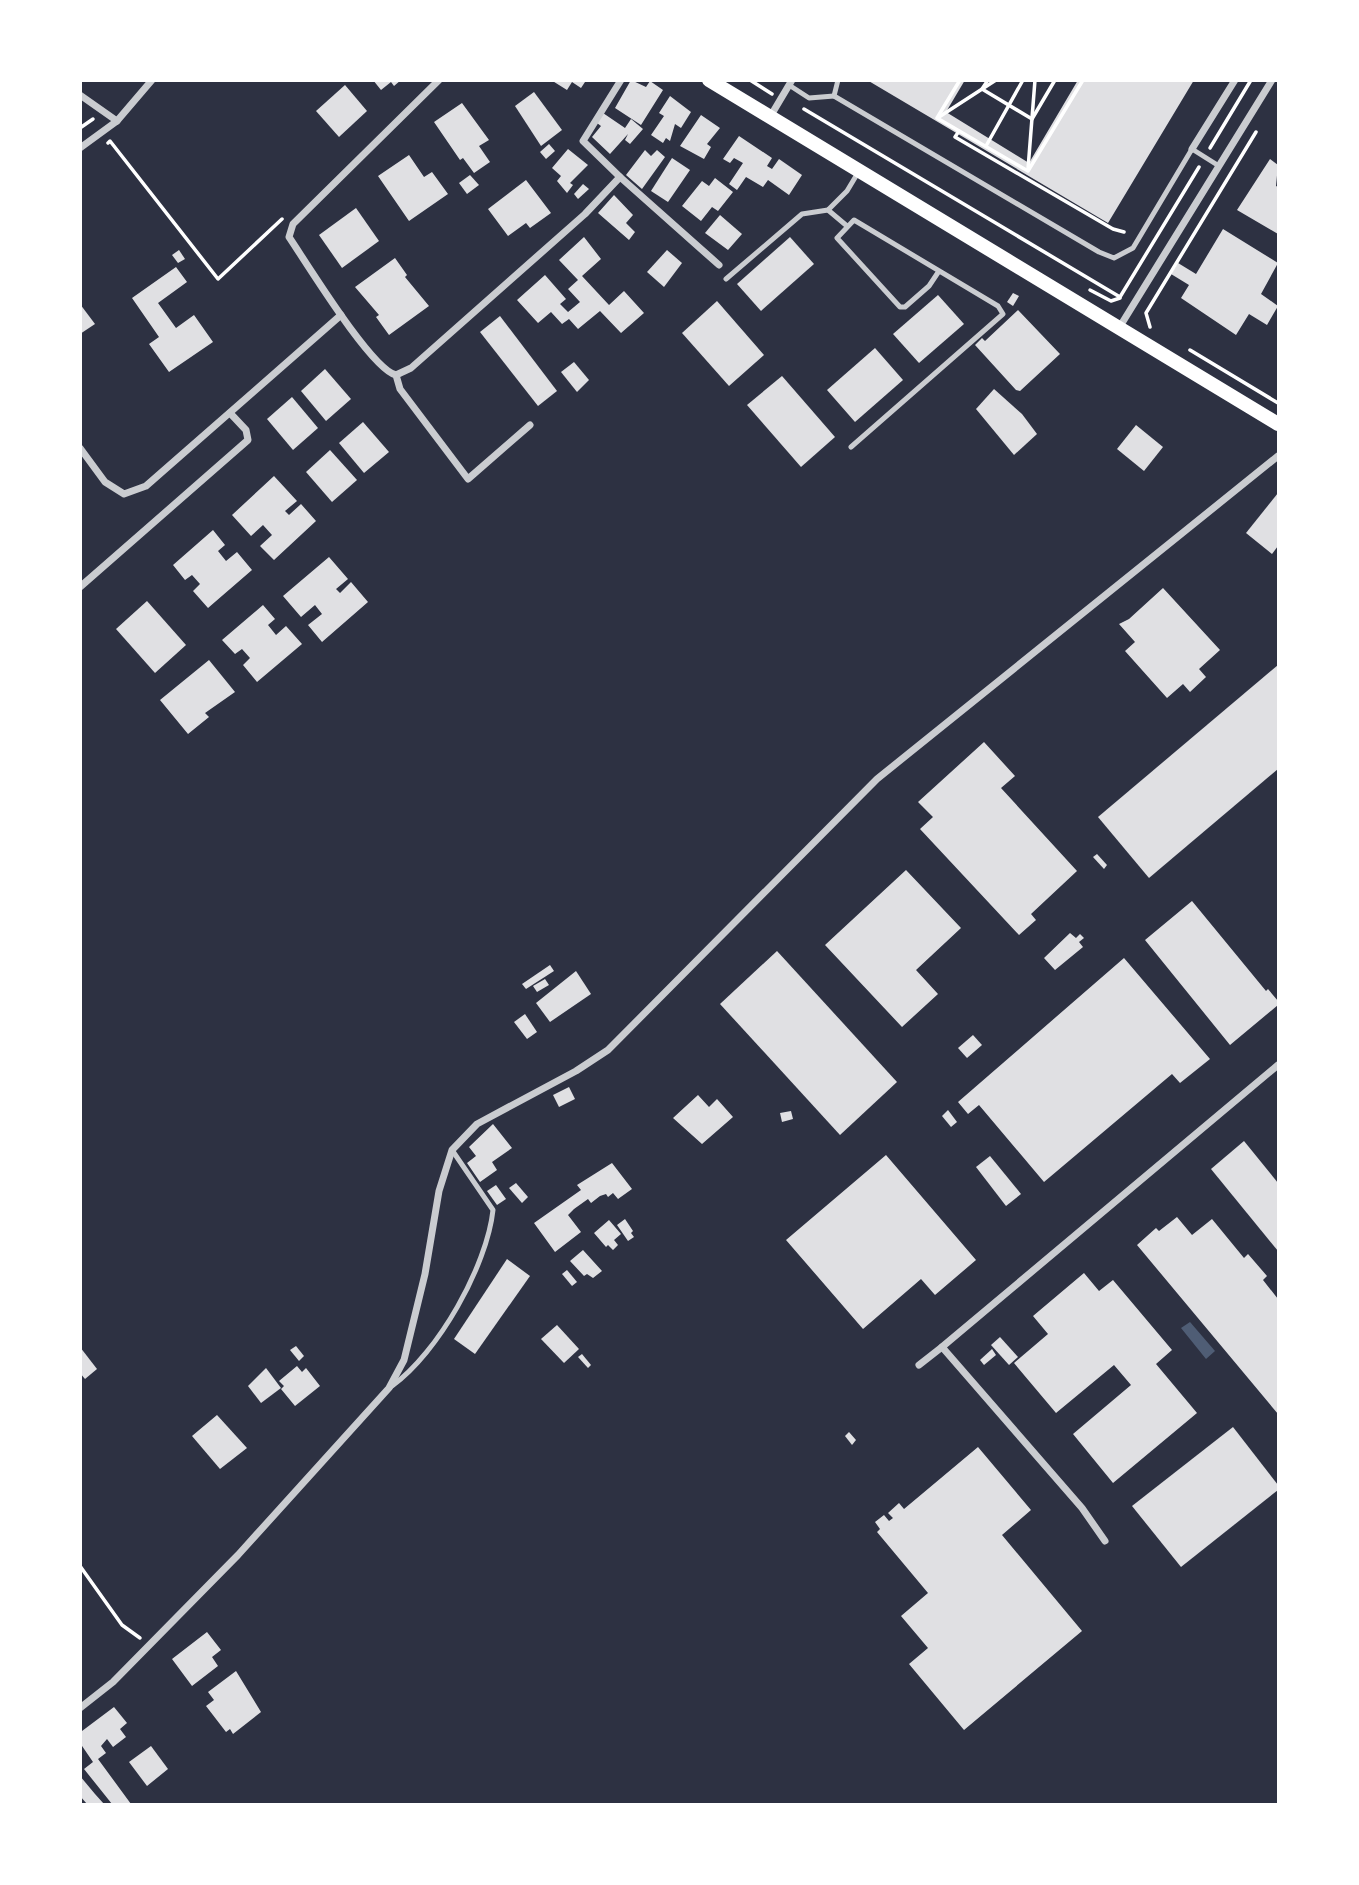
<svg xmlns="http://www.w3.org/2000/svg" width="1359" height="1885" font-family="'Noto Sans',sans-serif">
  <rect width="100%" height="100%" fill="#2d3142"/>
  <path fill="#4f5d75" d="M 1190,1322 L 1215,1351 L 1206,1359 L 1181,1328 Z"/>
  <g fill="#e0e0e3">
    <path d="M 373,80 L 401,80 L 394,86 L 391,82 L 381,90 Z"/>
    <path d="M 551,80 L 583,80 L 585,82 L 581,88 L 572,82 L 567,90 Z"/>
    <path d="M 631,80 L 646,87 L 650,81 L 663,90 L 641,125 L 615,108 Z"/>
    <path d="M 867,80 L 965,80 L 946,112 L 1029,163 L 1078,80 L 1194,80 L 1108,223 Z"/>
    <path d="M 345,85 L 367,111 L 339,137 L 316,111 Z"/>
    <path d="M 534,92 L 562,130 L 541,146 L 515,106 Z"/>
    <path d="M 670,96 L 691,112 L 681,128 L 675,124 L 670,141 L 666,138 L 663,143 L 651,135 L 664,116 L 659,113 Z"/>
    <path d="M 462,103 L 489,140 L 479,146 L 490,162 L 474,173 L 463,158 L 460,160 L 434,122 Z"/>
    <path d="M 603,113 L 625,128 L 631,119 L 643,129 L 630,144 L 625,140 L 628,134 L 610,154 L 592,137 L 601,126 L 597,123 Z"/>
    <path d="M 701,115 L 720,128 L 707,144 L 711,147 L 704,159 L 680,146 Z"/>
    <path d="M 739,136 L 772,158 L 767,166 L 772,169 L 779,159 L 802,175 L 789,195 L 768,180 L 763,187 L 746,177 L 737,190 L 729,184 L 743,163 L 734,158 L 730,163 L 723,159 Z"/>
    <path d="M 549,144 L 555,151 L 546,159 L 540,152 Z"/>
    <path d="M 568,149 L 588,165 L 570,183 L 573,185 L 567,193 L 557,181 L 561,176 L 552,168 Z"/>
    <path d="M 645,150 L 651,156 L 657,150 L 665,157 L 642,189 L 626,175 Z"/>
    <path d="M 409,155 L 424,177 L 432,172 L 448,194 L 409,221 L 378,176 Z"/>
    <path d="M 672,158 L 690,170 L 668,202 L 651,191 Z"/>
    <path d="M 1270,159 L 1278,165 L 1276,186 L 1278,187 L 1278,234 L 1237,210 Z"/>
    <path d="M 470,175 L 479,185 L 467,194 L 459,183 Z"/>
    <path d="M 715,178 L 733,192 L 718,211 L 712,207 L 701,221 L 682,206 L 702,181 L 709,186 Z"/>
    <path d="M 526,180 L 551,213 L 530,228 L 526,223 L 508,236 L 488,209 Z"/>
    <path d="M 583,184 L 589,189 L 578,199 L 574,194 Z"/>
    <path d="M 614,195 L 633,215 L 626,223 L 635,232 L 629,240 L 598,213 Z"/>
    <path d="M 356,208 L 379,241 L 342,268 L 319,235 Z"/>
    <path d="M 720,215 L 742,234 L 728,250 L 705,233 Z"/>
    <path d="M 1223,229 L 1278,263 L 1261,294 L 1278,306 L 1267,325 L 1249,314 L 1236,335 L 1181,298 L 1189,285 L 1171,274 L 1178,263 L 1196,274 Z"/>
    <path d="M 584,237 L 601,259 L 582,276 L 609,305 L 624,291 L 644,313 L 621,333 L 600,311 L 578,329 L 569,319 L 562,324 L 551,312 L 538,323 L 517,300 L 545,275 L 566,299 L 560,304 L 568,312 L 580,302 L 568,289 L 578,280 L 559,260 Z"/>
    <path d="M 790,237 L 814,264 L 761,311 L 737,284 Z"/>
    <path d="M 179,250 L 185,259 L 178,263 L 172,255 Z"/>
    <path d="M 667,250 L 682,263 L 664,287 L 647,272 Z"/>
    <path d="M 395,258 L 407,275 L 405,277 L 429,306 L 389,335 L 376,317 L 379,315 L 355,287 Z"/>
    <path d="M 176,267 L 187,282 L 158,303 L 176,328 L 194,315 L 213,342 L 169,372 L 149,344 L 159,337 L 132,298 Z"/>
    <path d="M 1013,293 L 1019,296 L 1013,306 L 1007,302 Z"/>
    <path d="M 938,295 L 964,324 L 919,363 L 893,334 Z"/>
    <path d="M 717,301 L 764,355 L 729,386 L 682,333 Z"/>
    <path d="M 80,304 L 95,324 L 80,334 Z"/>
    <path d="M 1018,310 L 1060,354 L 1020,391 L 1016,390 L 975,345 L 982,338 L 985,341 Z"/>
    <path d="M 500,316 L 557,391 L 538,406 L 480,332 Z"/>
    <path d="M 875,348 L 903,380 L 855,422 L 827,390 Z"/>
    <path d="M 574,362 L 589,380 L 577,392 L 561,372 Z"/>
    <path d="M 325,369 L 351,399 L 326,421 L 301,391 Z"/>
    <path d="M 782,376 L 835,437 L 801,467 L 747,405 Z"/>
    <path d="M 994,389 L 1022,414 L 1037,434 L 1014,455 L 976,409 Z"/>
    <path d="M 292,397 L 318,428 L 293,450 L 267,419 Z"/>
    <path d="M 363,422 L 389,452 L 364,473 L 339,443 Z"/>
    <path d="M 1136,425 L 1163,447 L 1144,471 L 1117,449 Z"/>
    <path d="M 330,450 L 357,480 L 332,502 L 306,472 Z"/>
    <path d="M 274,476 L 297,501 L 285,511 L 289,515 L 301,504 L 316,521 L 274,560 L 260,546 L 272,535 L 263,525 L 251,536 L 232,515 Z"/>
    <path d="M 1278,493 L 1278,546 L 1272,554 L 1246,533 Z"/>
    <path d="M 213,530 L 225,545 L 218,551 L 226,561 L 237,552 L 252,570 L 208,608 L 193,591 L 200,584 L 192,575 L 185,580 L 173,565 Z"/>
    <path d="M 329,557 L 348,579 L 336,589 L 340,593 L 351,582 L 368,602 L 322,642 L 308,625 L 322,614 L 315,605 L 301,617 L 283,596 Z"/>
    <path d="M 1163,588 L 1220,650 L 1199,669 L 1206,677 L 1190,692 L 1183,684 L 1167,698 L 1125,651 L 1135,642 L 1119,624 L 1129,619 Z"/>
    <path d="M 147,601 L 186,645 L 155,673 L 116,629 Z"/>
    <path d="M 263,605 L 275,619 L 268,625 L 276,635 L 286,626 L 302,644 L 257,682 L 243,665 L 250,658 L 242,649 L 235,654 L 222,640 Z"/>
    <path d="M 209,660 L 235,692 L 205,713 L 209,717 L 188,734 L 160,700 Z"/>
    <path d="M 1278,665 L 1278,769 L 1149,878 L 1098,817 Z"/>
    <path d="M 984,742 L 1015,776 L 1001,788 L 1077,871 L 1031,914 L 1036,920 L 1019,935 L 920,829 L 933,817 L 918,802 Z"/>
    <path d="M 1097,854 L 1107,865 L 1104,869 L 1093,857 Z"/>
    <path d="M 906,870 L 961,928 L 916,970 L 938,994 L 902,1027 L 825,945 Z"/>
    <path d="M 1192,901 L 1266,991 L 1268,989 L 1278,1001 L 1278,1005 L 1230,1045 L 1145,940 Z"/>
    <path d="M 1070,933 L 1076,938 L 1080,934 L 1084,938 L 1079,942 L 1083,947 L 1055,970 L 1044,958 Z"/>
    <path d="M 777,951 L 897,1082 L 840,1135 L 720,1004 Z"/>
    <path d="M 1124,958 L 1210,1059 L 1180,1083 L 1172,1074 L 1044,1182 L 979,1105 L 968,1114 L 958,1102 Z"/>
    <path d="M 550,965 L 554,971 L 526,989 L 522,984 Z"/>
    <path d="M 576,971 L 591,994 L 550,1022 L 536,1003 Z"/>
    <path d="M 545,979 L 549,985 L 537,992 L 533,986 Z"/>
    <path d="M 525,1014 L 537,1032 L 527,1039 L 514,1022 Z"/>
    <path d="M 973,1035 L 982,1045 L 967,1058 L 958,1048 Z"/>
    <path d="M 569,1087 L 575,1099 L 559,1107 L 553,1095 Z"/>
    <path d="M 698,1095 L 709,1107 L 717,1099 L 733,1117 L 702,1144 L 673,1118 Z"/>
    <path d="M 948,1110 L 957,1122 L 951,1127 L 942,1116 Z"/>
    <path d="M 791,1111 L 793,1119 L 782,1122 L 780,1113 Z"/>
    <path d="M 493,1124 L 512,1148 L 492,1162 L 497,1170 L 480,1182 L 467,1163 L 476,1156 L 469,1147 Z"/>
    <path d="M 1244,1141 L 1278,1183 L 1278,1251 L 1211,1169 Z"/>
    <path d="M 886,1155 L 976,1260 L 935,1295 L 921,1279 L 863,1329 L 786,1240 Z"/>
    <path d="M 990,1156 L 1021,1194 L 1006,1206 L 976,1167 Z"/>
    <path d="M 612,1163 L 632,1189 L 618,1199 L 613,1193 L 608,1197 L 606,1194 L 600,1196 L 591,1203 L 588,1199 L 574,1209 L 568,1215 L 581,1232 L 555,1252 L 534,1223 L 581,1190 L 577,1185 Z"/>
    <path d="M 516,1183 L 528,1197 L 522,1203 L 509,1188 Z"/>
    <path d="M 496,1185 L 506,1199 L 497,1205 L 487,1191 Z"/>
    <path d="M 1177,1217 L 1192,1235 L 1212,1219 L 1244,1258 L 1248,1254 L 1267,1276 L 1263,1280 L 1278,1299 L 1278,1414 L 1137,1245 L 1156,1228 L 1159,1231 Z"/>
    <path d="M 625,1219 L 633,1231 L 631,1233 L 634,1237 L 628,1241 L 617,1225 Z"/>
    <path d="M 609,1220 L 621,1234 L 614,1240 L 618,1245 L 613,1250 L 608,1245 L 606,1247 L 594,1233 Z"/>
    <path d="M 583,1250 L 602,1271 L 593,1278 L 587,1274 L 584,1276 L 570,1261 Z"/>
    <path d="M 507,1259 L 530,1276 L 475,1354 L 454,1339 Z"/>
    <path d="M 567,1270 L 577,1282 L 572,1286 L 562,1274 Z"/>
    <path d="M 1084,1273 L 1099,1291 L 1113,1280 L 1172,1350 L 1156,1364 L 1197,1413 L 1113,1483 L 1073,1434 L 1131,1385 L 1114,1365 L 1056,1413 L 1014,1363 L 1048,1334 L 1033,1316 Z"/>
    <path d="M 557,1325 L 579,1349 L 564,1363 L 541,1339 Z"/>
    <path d="M 1000,1337 L 1018,1357 L 1009,1365 L 991,1345 Z"/>
    <path d="M 296,1346 L 304,1356 L 299,1361 L 290,1350 Z"/>
    <path d="M 80,1347 L 97,1369 L 85,1379 L 80,1373 Z"/>
    <path d="M 992,1349 L 996,1355 L 984,1365 L 980,1360 Z"/>
    <path d="M 582,1354 L 591,1365 L 588,1368 L 578,1357 Z"/>
    <path d="M 297,1366 L 302,1372 L 306,1368 L 320,1386 L 295,1406 L 281,1389 L 284,1386 L 279,1381 Z"/>
    <path d="M 266,1368 L 281,1388 L 261,1403 L 248,1386 Z"/>
    <path d="M 217,1415 L 247,1448 L 220,1469 L 192,1436 Z"/>
    <path d="M 1233,1427 L 1278,1485 L 1278,1490 L 1181,1567 L 1132,1506 Z"/>
    <path d="M 849,1432 L 856,1440 L 852,1445 L 845,1436 Z"/>
    <path d="M 978,1447 L 1031,1510 L 1002,1535 L 1082,1631 L 964,1730 L 909,1664 L 928,1648 L 901,1616 L 928,1593 L 877,1532 L 880,1529 L 875,1522 L 884,1515 L 889,1521 L 893,1518 L 888,1513 L 899,1503 L 904,1509 Z"/>
    <path d="M 207,1632 L 221,1650 L 212,1657 L 218,1666 L 192,1686 L 172,1659 Z"/>
    <path d="M 236,1671 L 261,1712 L 233,1734 L 230,1729 L 226,1732 L 206,1706 L 214,1700 L 208,1692 Z"/>
    <path d="M 114,1707 L 127,1723 L 120,1729 L 126,1737 L 113,1747 L 107,1739 L 101,1746 L 106,1753 L 98,1759 L 131,1804 L 112,1804 L 84,1769 L 93,1762 L 80,1743 L 82,1731 Z"/>
    <path d="M 151,1746 L 168,1769 L 147,1786 L 129,1762 Z"/>
    <path d="M 80,1776 L 95,1794 L 104,1804 L 87,1804 L 80,1796 Z"/>
  </g>
  <g fill="none" stroke-linecap="round" stroke-linejoin="round">
    <g stroke="#fff" stroke-width="3.5">
      <path d="M 750,80 L 772,94"/>
      <path d="M 960,80 L 937,118 L 1028,171 L 1083,80"/>
      <path d="M 988,80 L 982,89 L 1032,119 L 1055,80"/>
      <path d="M 804,109 L 1120,297 L 1199,167"/>
      <path d="M 939,117 L 996,80"/>
      <path d="M 80,128 L 93,119"/>
      <path d="M 959,131 L 955,137 L 1113,229 L 1124,232"/>
      <path d="M 108,143 L 110,141 L 218,279 L 282,219"/>
      <path d="M 986,146 L 1023,80"/>
      <path d="M 1210,148 L 1251,80"/>
      <path d="M 1028,169 L 1035,80"/>
      <path d="M 1090,290 L 1111,301 L 1120,298"/>
      <path d="M 1150,327 L 1146,313 L 1256,132"/>
      <path d="M 1190,350 L 1278,403"/>
      <path d="M 80,1566 L 122,1625 L 140,1638"/>
    </g>
    <g stroke="#caccd0" stroke-width="5">
      <path d="M 838,80 L 834,96 L 1099,252 L 1114,258 L 1133,248 L 1192,149 L 1219,166"/>
      <path d="M 789,85 L 809,98 L 834,96"/>
      <path d="M 828,210 L 847,226"/>
      <path d="M 726,279 L 802,214 L 828,210 L 847,191 L 859,171"/>
      <path d="M 851,447 L 1003,314 L 998,306 L 854,220 L 837,238 L 900,307 L 905,307 L 929,286 L 939,271"/>
      <path d="M 392,1386 C 438,1353 487,1266 493,1210 L 452,1150"/>
    </g>
    <g stroke="#caccd0" stroke-width="7">
      <path d="M 439,80 L 293,224 L 289,237 C 306,262 371,369 396,375 L 400,389 L 468,479 L 530,425"/>
      <path d="M 80,95 L 117,121"/>
      <path d="M 770,117 L 792,80"/>
      <path d="M 80,148 L 117,121 L 152,80"/>
      <path d="M 1192,149 L 1235,80"/>
      <path d="M 620,177 L 719,265"/>
      <path d="M 1119,328 L 1272,80"/>
      <path d="M 396,375 L 411,368 L 585,214 L 620,177 L 583,141 L 621,80"/>
      <path d="M 80,448 L 105,482 L 124,494 L 146,486 L 341,315"/>
      <path d="M 80,587 L 248,440 L 246,430 L 230,413"/>
      <path d="M 919,1365 L 942,1347"/>
      <path d="M 1105,1541 L 1082,1508 L 942,1347 L 1278,1065"/>
      <path d="M 80,1708 L 113,1682 L 238,1555 L 389,1388 L 404,1360 L 425,1274 L 439,1191 L 452,1150 L 477,1124 L 576,1071 L 608,1050 L 877,779 L 1278,456"/>
    </g>
    <path stroke="#fff" stroke-width="14" d="M 709,80 L 1278,424"/>
  </g>
  <rect width="1359" height="1885" fill="none" stroke="#ffffff" stroke-width="164"/>
</svg>
